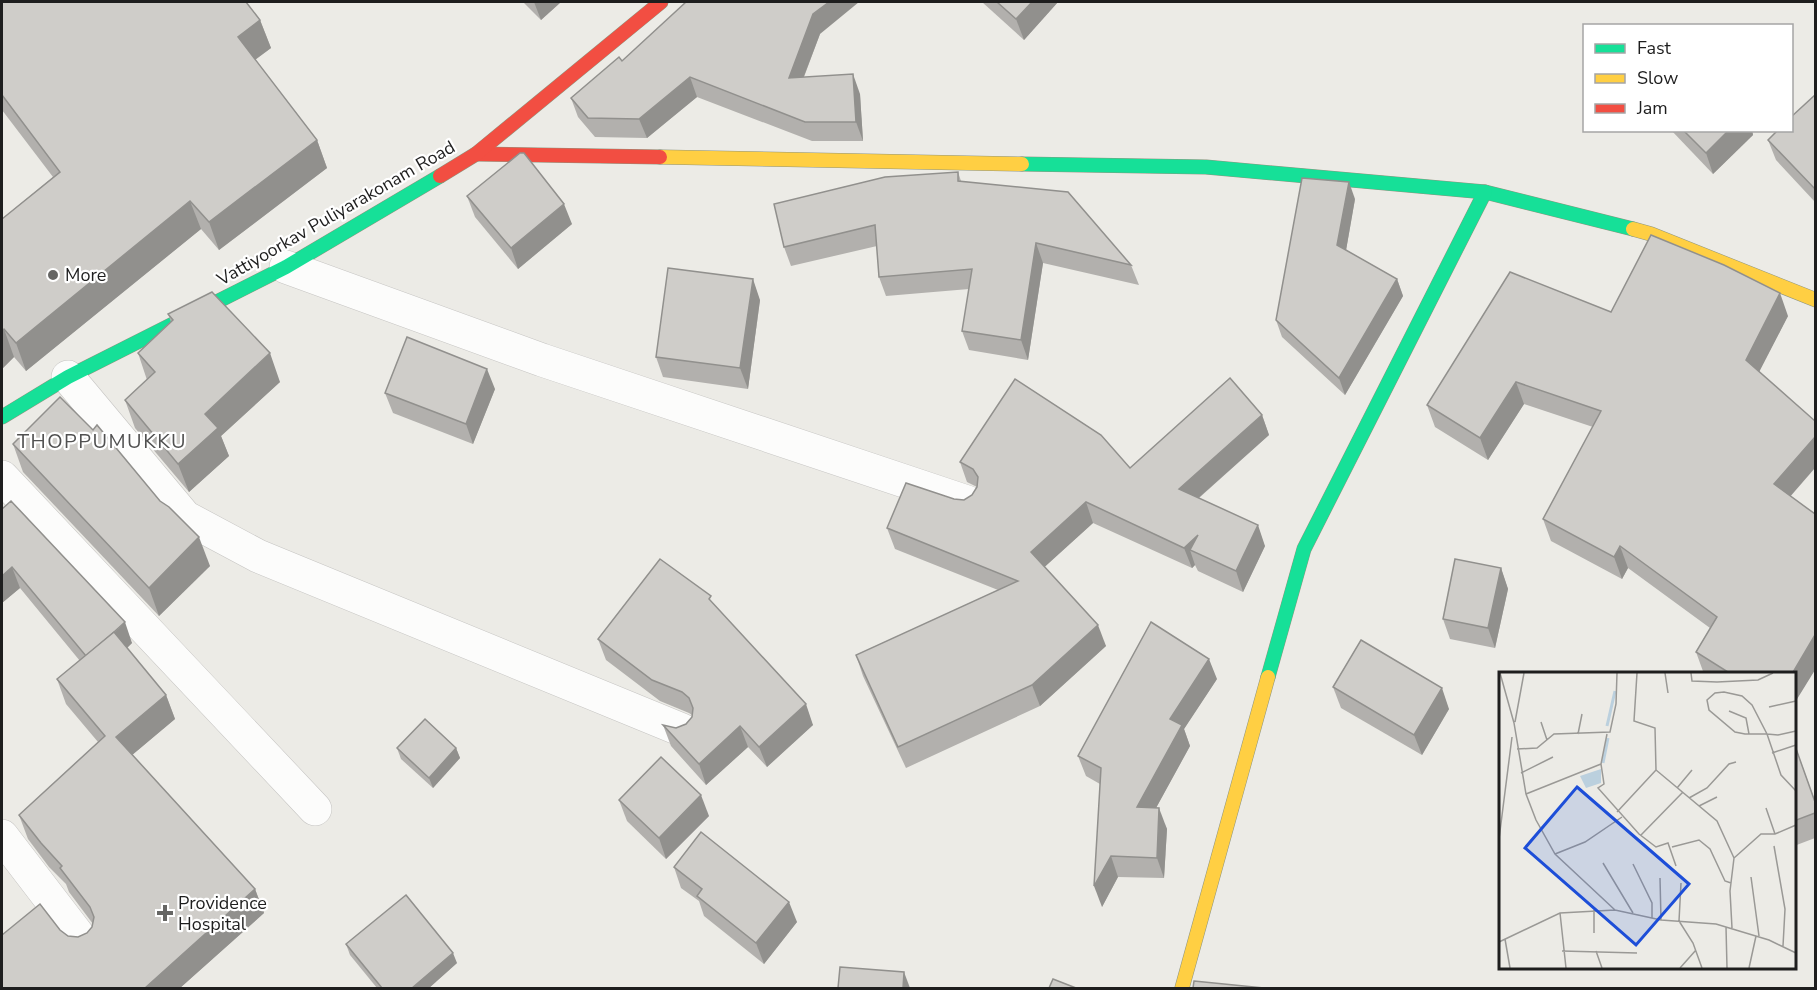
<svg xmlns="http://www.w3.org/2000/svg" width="1817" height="990" font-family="'Nunito Sans',sans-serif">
  <rect width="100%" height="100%" fill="#ecebe6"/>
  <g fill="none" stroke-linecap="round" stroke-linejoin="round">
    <g stroke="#c5c4c2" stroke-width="34">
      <g id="street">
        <path d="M 286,267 L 542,360 L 967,502"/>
        <path d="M 68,377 L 185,517 L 258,556 L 682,730"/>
        <path d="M 2,477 L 315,809"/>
        <path d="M 2,836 L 84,943"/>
      </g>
    </g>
    <g stroke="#8f957f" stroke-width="15">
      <g id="fast">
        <path d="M 1022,164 L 1206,167 L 1485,192 L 1633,229"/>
        <path d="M 2,417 L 68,377 L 286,267 L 440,176"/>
        <path d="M 1268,677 L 1304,549 L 1485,192"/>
      </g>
    </g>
    <g stroke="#8f957f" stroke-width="15">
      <g id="slow">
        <path d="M 660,157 L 1022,164"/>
        <path d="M 1633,229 L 1651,234 L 1816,300"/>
        <path d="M 1182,988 L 1268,677"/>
      </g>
    </g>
    <g stroke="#8f957f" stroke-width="15">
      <g id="jam">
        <path d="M 476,154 L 660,157"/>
        <path d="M 440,176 L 476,154 L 661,2"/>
      </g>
    </g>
    <use href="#street" stroke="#fcfcfb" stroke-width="33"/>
    <use href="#fast" stroke="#16e098" stroke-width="14"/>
    <use href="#slow" stroke="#ffcf43" stroke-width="14"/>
    <use href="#jam" stroke="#f24e42" stroke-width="14"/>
  </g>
  <g fill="#b2b0ad">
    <path d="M 2,2 L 260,20 L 271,48 L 255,60 L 317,140 L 327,168 L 219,250 L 201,229 L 26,371 L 14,357 L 2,369 L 2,219 L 53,177 L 2,110 Z"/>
    <path d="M 523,2 L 561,2 L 541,20 Z"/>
    <path d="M 982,2 L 1058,2 L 1024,40 Z"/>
    <path d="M 820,34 L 804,77 L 860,94 L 863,141 L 812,141 L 697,97 L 647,138 L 595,137 L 578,117 L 571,98 L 622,61 Z"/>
    <path d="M 1815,95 L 1815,202 L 1776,160 L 1768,140 Z"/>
    <path d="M 1671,130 L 1752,130 L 1753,135 L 1713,174 Z"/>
    <path d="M 958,172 L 961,181 L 1131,265 L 1139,285 L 1043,263 L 1028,360 L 969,350 L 962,331 L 969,289 L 886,296 L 879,277 L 877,246 L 791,266 L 784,247 Z"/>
    <path d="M 467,196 L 572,224 L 518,269 L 475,217 Z"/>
    <path d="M 1355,199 L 1346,250 L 1397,279 L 1403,296 L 1345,395 L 1282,337 L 1276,320 Z"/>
    <path d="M 760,300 L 748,389 L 663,377 L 656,357 Z"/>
    <path d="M 1611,312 L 1788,316 L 1759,371 L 1791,496 L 1794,674 L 1704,674 L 1696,652 L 1710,628 L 1628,568 L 1622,579 L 1551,541 L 1543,519 L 1593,427 L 1524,404 L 1488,460 L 1435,427 L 1427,405 Z"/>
    <path d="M 168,314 L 280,382 L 221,436 L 229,456 L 189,492 L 135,428 L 125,400 L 147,380 L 138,353 L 171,322 Z"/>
    <path d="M 495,389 L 473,444 L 393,413 L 385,393 Z"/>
    <path d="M 1262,415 L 1269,435 L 1199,498 L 1265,546 L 1243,592 L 1198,571 L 1195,565 L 1192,568 L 1093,523 L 1044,567 L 1106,646 L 1040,706 L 906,768 L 863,676 L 856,655 L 998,590 L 895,549 L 887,528 L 954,499 L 964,500 L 972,495 L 977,487 L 967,482 L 960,462 L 1130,468 Z"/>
    <path d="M 13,444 L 210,566 L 159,616 L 23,472 Z"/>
    <path d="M 2,509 L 132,643 L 127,648 L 166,695 L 175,719 L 132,755 L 255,889 L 264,913 L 180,988 L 2,988 L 60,930 L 68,936 L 78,937 L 87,933 L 92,927 L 93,924 L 69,892 L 66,884 L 49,867 L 28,839 L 19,815 L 98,742 L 66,704 L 57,679 L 80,661 L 20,588 L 2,603 Z"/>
    <path d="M 1501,568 L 1508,589 L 1495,648 L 1450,639 L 1443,619 Z"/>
    <path d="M 713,604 L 813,725 L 767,767 L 748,747 L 706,785 L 671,746 L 663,725 L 676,728 L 686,724 L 692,717 L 692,715 L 689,713 L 660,701 L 606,660 L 598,639 Z"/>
    <path d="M 1217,679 L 1184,729 L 1190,746 L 1156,808 L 1167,829 L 1164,878 L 1118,877 L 1102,907 L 1100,784 L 1086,776 L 1078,756 Z"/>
    <path d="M 1333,687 L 1449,709 L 1422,755 L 1341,708 Z"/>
    <path d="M 1794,743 L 1815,801 L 1815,838 L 1794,846 Z"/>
    <path d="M 397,748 L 456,748 L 460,758 L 433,788 L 401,759 Z"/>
    <path d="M 619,800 L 709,816 L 666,859 L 627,821 Z"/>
    <path d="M 674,867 L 797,922 L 764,964 L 704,916 L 699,901 L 681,888 Z"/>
    <path d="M 346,944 L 457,963 L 429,988 L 377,988 L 350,955 Z"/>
  </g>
  <g fill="#91908d">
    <path d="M 534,2 L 561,2 L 541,20 Z"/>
    <path d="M 829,2 L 859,2 L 820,34 L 796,97 L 789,78 L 813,14 Z"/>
    <path d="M 1032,2 L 1058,2 L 1024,40 L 1016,19 Z"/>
    <path d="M 260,20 L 271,48 L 248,65 L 238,37 Z"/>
    <path d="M 853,74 L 860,94 L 863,141 L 856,122 Z"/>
    <path d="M 690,77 L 697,97 L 647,138 L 639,119 Z"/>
    <path d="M 1729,130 L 1752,130 L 1753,135 L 1713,174 L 1706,153 Z"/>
    <path d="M 317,140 L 327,168 L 219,250 L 209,222 Z"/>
    <path d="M 1349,182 L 1355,199 L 1344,262 L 1337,245 Z"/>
    <path d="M 190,201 L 201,229 L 26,371 L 16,343 Z"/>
    <path d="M 564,204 L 572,224 L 518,269 L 511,248 Z"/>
    <path d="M 1036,243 L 1043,263 L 1028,360 L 1021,340 Z"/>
    <path d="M 753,279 L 760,300 L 748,389 L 740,368 Z"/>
    <path d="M 1397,279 L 1403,296 L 1345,395 L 1339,378 Z"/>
    <path d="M 1780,293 L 1788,316 L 1754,382 L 1746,360 Z"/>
    <path d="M 4,329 L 14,357 L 2,369 L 2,331 Z"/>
    <path d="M 270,353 L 280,382 L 221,436 L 229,456 L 189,492 L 178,464 L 205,414 Z"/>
    <path d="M 487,369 L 495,389 L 473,444 L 466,424 Z"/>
    <path d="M 1516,382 L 1524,404 L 1488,460 L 1480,438 Z"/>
    <path d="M 1262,415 L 1269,435 L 1186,509 L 1179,489 Z"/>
    <path d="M 1815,437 L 1815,468 L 1782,506 L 1774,484 Z"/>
    <path d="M 1086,502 L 1093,523 L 1038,573 L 1031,552 Z"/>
    <path d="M 1258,525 L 1265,546 L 1243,592 L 1236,571 Z"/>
    <path d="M 1198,535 L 1190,550 L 1195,565 L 1192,568 L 1184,548 Z"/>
    <path d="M 199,537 L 210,566 L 159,616 L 149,588 Z"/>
    <path d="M 1620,546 L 1628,568 L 1622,579 L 1614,557 Z"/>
    <path d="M 12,567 L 20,588 L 2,603 L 2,576 Z"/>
    <path d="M 1501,568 L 1508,589 L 1495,648 L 1488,628 Z"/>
    <path d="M 125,622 L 132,643 L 95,679 L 88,659 Z"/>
    <path d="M 1098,625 L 1106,646 L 1040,706 L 1032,685 Z"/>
    <path d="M 1815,635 L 1815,670 L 1794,704 L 1794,674 L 1792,674 Z"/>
    <path d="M 1209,659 L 1217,679 L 1184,729 L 1190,746 L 1145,828 L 1137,807 L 1170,719 Z"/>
    <path d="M 1442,688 L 1449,709 L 1422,755 L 1414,735 Z"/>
    <path d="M 166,695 L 175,719 L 125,761 L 116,737 Z"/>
    <path d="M 806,704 L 813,725 L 767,767 L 759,747 Z"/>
    <path d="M 740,726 L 748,747 L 706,785 L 699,764 Z"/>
    <path d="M 456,748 L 460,758 L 433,788 L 429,778 Z"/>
    <path d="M 701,795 L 709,816 L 666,859 L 659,838 Z"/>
    <path d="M 1159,808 L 1167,829 L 1164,878 L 1157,858 Z"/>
    <path d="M 1111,856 L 1118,877 L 1102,907 L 1094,886 Z"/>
    <path d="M 255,889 L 264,913 L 180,988 L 145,988 Z"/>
    <path d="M 789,902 L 797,922 L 764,964 L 756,943 Z"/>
    <path d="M 453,953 L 457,963 L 429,988 L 412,988 Z"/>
    <path d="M 904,972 L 910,988 L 903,988 Z"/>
  </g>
  <g fill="#cfcdc9" stroke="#91908d" stroke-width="1.5">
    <path d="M 2,2 L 246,2 L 260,20 L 238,37 L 317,140 L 209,222 L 190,201 L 16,343 L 4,329 L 2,331 L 2,219 L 60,172 L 2,95 Z"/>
    <path d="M 686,2 L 829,2 L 813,14 L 789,78 L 853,74 L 856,122 L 805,122 L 690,77 L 639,119 L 588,118 L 571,98 L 619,57 L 622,61 Z"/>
    <path d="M 997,2 L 1032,2 L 1016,19 Z"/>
    <path d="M 1815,95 L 1815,189 L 1768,140 L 1778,130 L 1791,130 L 1791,117 Z"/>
    <path d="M 1683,130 L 1729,130 L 1706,153 Z"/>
    <path d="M 520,153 L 524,153 L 564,204 L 511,248 L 467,196 Z"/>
    <path d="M 958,172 L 958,181 L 1068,192 L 1131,265 L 1036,243 L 1021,340 L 962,331 L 972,269 L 879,277 L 875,225 L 784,247 L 774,204 L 885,177 Z"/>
    <path d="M 1302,178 L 1349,182 L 1337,245 L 1397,279 L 1339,378 L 1276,320 Z"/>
    <path d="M 1651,235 L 1724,265 L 1780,293 L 1746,360 L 1815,421 L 1815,437 L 1774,484 L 1815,514 L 1815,635 L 1792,674 L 1731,674 L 1696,652 L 1717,617 L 1620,546 L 1614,557 L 1543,519 L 1601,411 L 1516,382 L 1480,438 L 1427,405 L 1510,272 L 1611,312 Z"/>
    <path d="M 668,268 L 753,279 L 740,368 L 656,357 Z"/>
    <path d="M 212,292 L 270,353 L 205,414 L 218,428 L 178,464 L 125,400 L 155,372 L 138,353 L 173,320 L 168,314 Z"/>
    <path d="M 407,337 L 487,369 L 466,424 L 385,393 Z"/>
    <path d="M 1230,378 L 1262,415 L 1179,489 L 1258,525 L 1236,571 L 1190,550 L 1198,535 L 1184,548 L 1086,502 L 1031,552 L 1098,625 L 1032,685 L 898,747 L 856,655 L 1018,581 L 887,528 L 906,483 L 954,499 L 964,500 L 972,495 L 977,487 L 978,477 L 973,469 L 960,462 L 1015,379 L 1101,435 L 1130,468 Z"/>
    <path d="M 60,397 L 93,430 L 97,425 L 160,501 L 169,507 L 199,537 L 149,588 L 13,444 Z"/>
    <path d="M 11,501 L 125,622 L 114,632 L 86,656 L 12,567 L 2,576 L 2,509 Z"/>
    <path d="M 660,559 L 711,596 L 709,599 L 806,704 L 759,747 L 740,726 L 699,764 L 663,725 L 676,728 L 686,724 L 692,717 L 693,708 L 689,698 L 682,692 L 652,680 L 598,639 Z"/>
    <path d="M 1455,559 L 1501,568 L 1488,628 L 1443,619 Z"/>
    <path d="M 1151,622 L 1209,659 L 1170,719 L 1182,725 L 1137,807 L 1159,808 L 1157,858 L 1111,856 L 1094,886 L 1101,768 L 1078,756 Z"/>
    <path d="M 114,632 L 166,695 L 116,737 L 255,889 L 145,988 L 2,988 L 2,935 L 40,904 L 60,930 L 68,936 L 78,937 L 87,933 L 92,927 L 94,917 L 90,907 L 60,868 L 62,866 L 41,843 L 19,815 L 105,736 L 57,679 Z"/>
    <path d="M 1361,640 L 1442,688 L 1414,735 L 1333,687 Z"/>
    <path d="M 425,719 L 456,748 L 429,778 L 397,748 Z"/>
    <path d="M 1794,743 L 1815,802 L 1815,813 L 1794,821 Z"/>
    <path d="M 661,757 L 701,795 L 659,838 L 619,800 Z"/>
    <path d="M 701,832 L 789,902 L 756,943 L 697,896 L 702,889 L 674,867 Z"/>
    <path d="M 406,895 L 453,953 L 412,988 L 382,988 L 346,944 Z"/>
    <path d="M 840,967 L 904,972 L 903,988 L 838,988 Z"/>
    <path d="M 1053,979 L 1076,988 L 1049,988 Z"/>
    <path d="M 1194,981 L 1264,988 L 1193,988 Z"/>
  </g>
  <g fill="#666664" stroke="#fff" stroke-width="2">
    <circle cx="53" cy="275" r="6"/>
    <path d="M162 904h6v6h6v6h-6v6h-6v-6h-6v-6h6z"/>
  </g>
  <g text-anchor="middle" stroke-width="4.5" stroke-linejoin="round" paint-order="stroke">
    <g font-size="18" fill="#1e1e1e" stroke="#fff">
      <text transform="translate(336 213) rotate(-30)" y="6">Vattiyoorkav Puliyarakonam Road</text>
    </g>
    <g font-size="18" fill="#1e1e1e" stroke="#fff" text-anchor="start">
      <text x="65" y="281">More</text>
      <text x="178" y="909">Providence<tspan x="178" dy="21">Hospital</tspan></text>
    </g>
    <g font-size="20" letter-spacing="1.5" fill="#515151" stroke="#fff">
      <text x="102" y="448">THOPPUMUKKU</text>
    </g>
  </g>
  <g transform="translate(1499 672)">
    <rect width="297" height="297" fill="#ecebe6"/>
    <path d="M 102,97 L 102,111 L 87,116 L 81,104 Z" fill="#bbd0de"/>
    <path fill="none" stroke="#bbd0de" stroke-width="3" d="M 108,54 L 116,19M 104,91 L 109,66"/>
    <path fill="none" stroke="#9a9996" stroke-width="1.5" d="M 1,1 L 15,51 L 27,122 L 37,148 L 56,182 L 116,238M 138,1 L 135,49 L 156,56 L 157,98 L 218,149 L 235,186M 166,1 L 169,21M 192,1 L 193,9 L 218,10 L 259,8 L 274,1M 270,35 L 297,29M 230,39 L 247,46 L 250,62M 16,50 L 25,1M 42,50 L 48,68M 297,59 L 279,63 L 268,62 L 246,62 L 236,60 L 210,38 L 208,28 L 216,21 L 225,20 L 243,24 L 253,33 L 268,62 L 282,103 L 297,119M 79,62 L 83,42M 108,62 L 102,92 L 105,112 L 99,116 L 140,162 L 157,175 L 169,171 L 177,194M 18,77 L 38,76 L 55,62 L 111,60 L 117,32 L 118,1M 273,81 L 297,73M 22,101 L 54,85M 178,116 L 193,98M 27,122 L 102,92M 190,126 L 208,116 L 230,92 L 237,90M 200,134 L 218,125M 267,136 L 276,162M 118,140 L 157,98M 142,163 L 184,120M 0,167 L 13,65M 275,174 L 286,237 L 284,274M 173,175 L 200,168 L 211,177 L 226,209 L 232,211M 56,182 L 86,170 L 123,145M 104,191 L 134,241M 134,192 L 153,231 L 153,246M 252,205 L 260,264M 161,206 L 162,248M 182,211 L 180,249 L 194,271 L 203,296M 95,238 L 95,261M 61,241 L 67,296M 227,255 L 228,296M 233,256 L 231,219 L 235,186 L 262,162 L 276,162 L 297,153M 6,267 L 11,296M 0,270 L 61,241 L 116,238 L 162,248 L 217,252 L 270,268 L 297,281M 63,279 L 138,281M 97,279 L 103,296M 181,296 L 197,278M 250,296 L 257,264"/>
    <path fill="#1d4ed8" fill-opacity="0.15" stroke="#1d4ed8" stroke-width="3" d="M 78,115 L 190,212 L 137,273 L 26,176 Z"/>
    <rect width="297" height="297" fill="none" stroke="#1e1e1e" stroke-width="3"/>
  </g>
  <rect width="1817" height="990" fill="none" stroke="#1e1e1e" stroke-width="6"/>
  <rect x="1583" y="24" width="210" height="108" fill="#ffffff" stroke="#a5a5a5" stroke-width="1.5"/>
  <rect x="1595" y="44" width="30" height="9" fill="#16e098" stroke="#a5a5a5" stroke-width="1.5"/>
  <text x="1637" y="54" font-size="18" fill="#1e1e1e">Fast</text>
  <rect x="1595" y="74" width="30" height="9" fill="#ffcf43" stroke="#a5a5a5" stroke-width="1.5"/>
  <text x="1637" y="84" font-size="18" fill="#1e1e1e">Slow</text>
  <rect x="1595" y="104" width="30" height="9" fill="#f24e42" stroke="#a5a5a5" stroke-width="1.5"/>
  <text x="1637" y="114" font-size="18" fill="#1e1e1e">Jam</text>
</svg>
